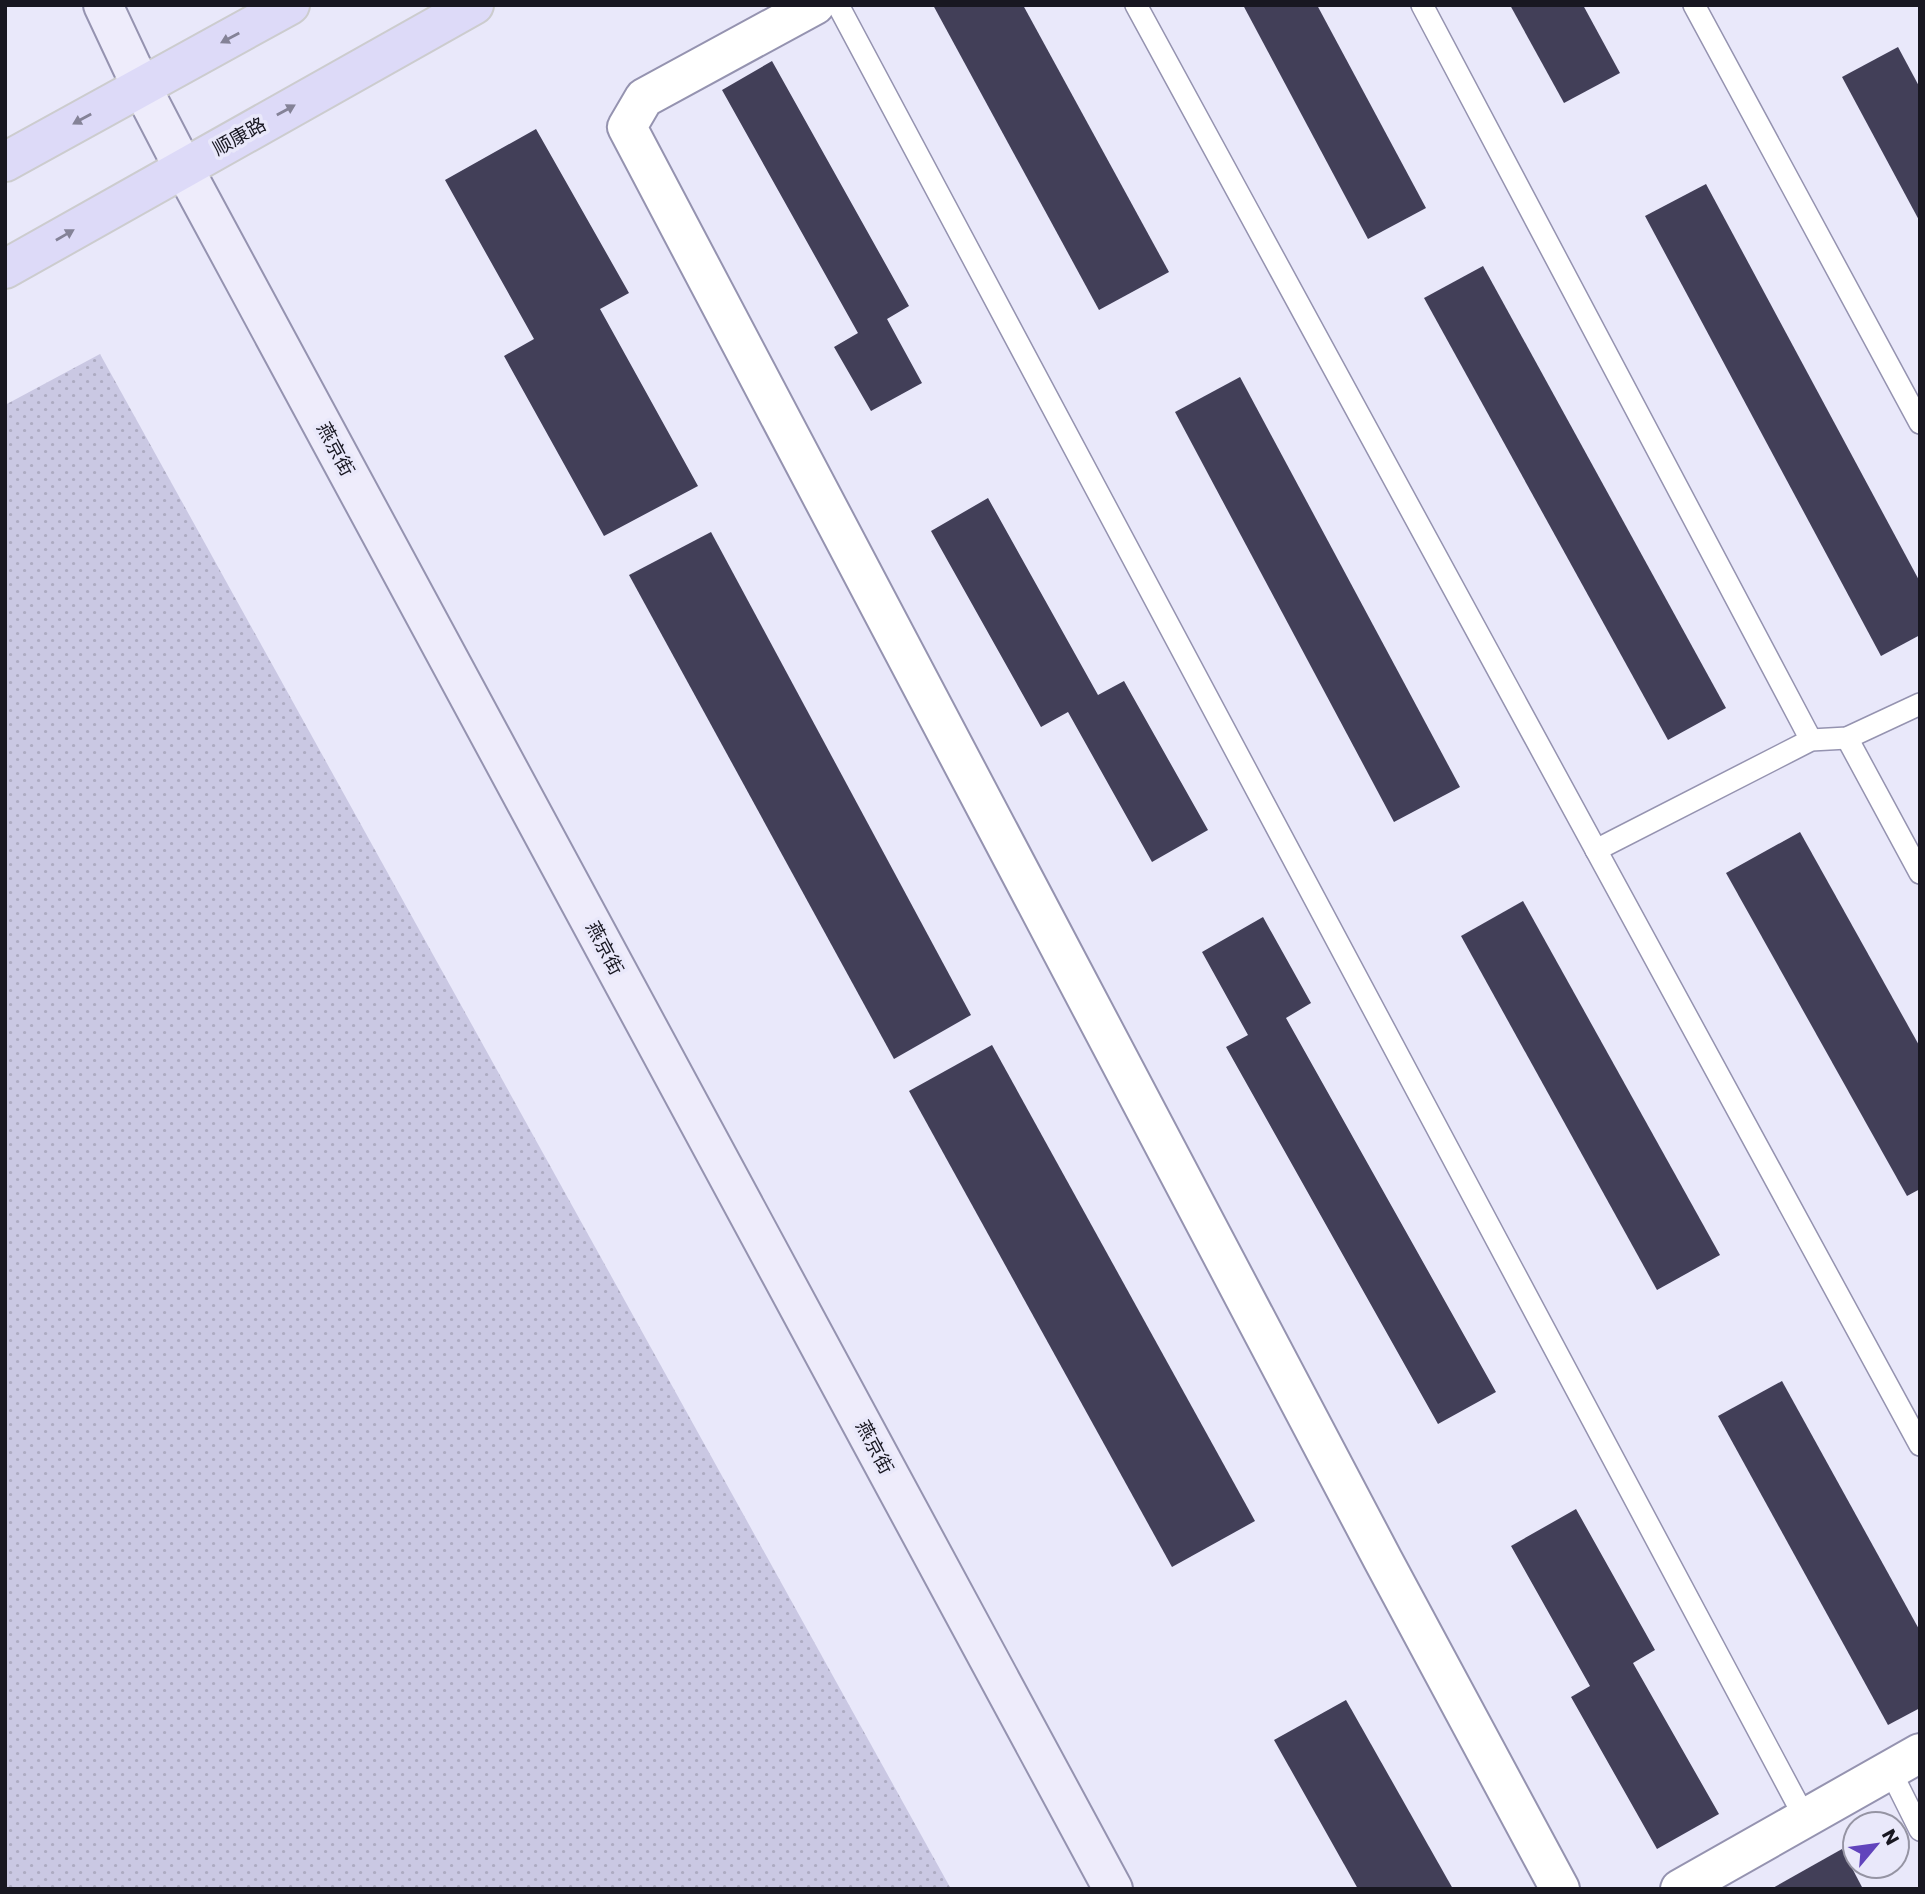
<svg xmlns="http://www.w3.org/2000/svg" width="1925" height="1894" font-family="Poppins,'Noto Sans SC',sans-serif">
  <defs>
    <pattern id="grass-dots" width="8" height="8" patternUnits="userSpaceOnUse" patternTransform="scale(1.75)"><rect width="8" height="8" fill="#cac8e3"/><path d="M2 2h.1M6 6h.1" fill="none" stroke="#adabc2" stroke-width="1.8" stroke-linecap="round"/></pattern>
  </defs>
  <rect width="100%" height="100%" fill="#e9e8fa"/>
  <path fill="url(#grass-dots)" d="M 100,354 L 951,1889 L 5,1889 L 5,405 Z"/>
  <g fill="#423f58">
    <path d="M 933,5 L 1023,5 L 1169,272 L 1099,310 Z"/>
    <path d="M 1243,5 L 1317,5 L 1426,208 L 1368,239 Z"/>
    <path d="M 1510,5 L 1583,5 L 1620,73 L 1564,103 Z"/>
    <path d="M 1898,47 L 1920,88 L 1920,222 L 1842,77 Z"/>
    <path d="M 772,61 L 909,306 L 887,319 L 922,383 L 871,411 L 834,347 L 858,333 L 722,90 Z"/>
    <path d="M 536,129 L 629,293 L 600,309 L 698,486 L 604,536 L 504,356 L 534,339 L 445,180 Z"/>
    <path d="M 1706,184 L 1920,582 L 1920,635 L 1881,656 L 1645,216 Z"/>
    <path d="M 1483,266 L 1726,708 L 1668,740 L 1424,298 Z"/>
    <path d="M 1240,377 L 1460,787 L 1394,822 L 1175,412 Z"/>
    <path d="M 988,498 L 1098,695 L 1124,681 L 1208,830 L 1152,862 L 1068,712 L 1041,727 L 931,531 Z"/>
    <path d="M 711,532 L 971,1015 L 894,1059 L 629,575 Z"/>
    <path d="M 1800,832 L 1920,1047 L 1920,1189 L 1907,1196 L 1726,873 Z"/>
    <path d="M 1523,901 L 1720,1255 L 1657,1290 L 1461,936 Z"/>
    <path d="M 1263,917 L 1311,1003 L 1286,1018 L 1496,1392 L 1438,1424 L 1226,1047 L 1248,1035 L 1202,952 Z"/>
    <path d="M 992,1045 L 1255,1521 L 1172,1567 L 909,1091 Z"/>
    <path d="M 1782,1381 L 1920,1631 L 1920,1708 L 1888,1725 L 1718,1416 Z"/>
    <path d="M 1576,1509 L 1655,1650 L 1633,1663 L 1719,1814 L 1657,1849 L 1571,1697 L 1590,1686 L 1511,1546 Z"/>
    <path d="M 1346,1700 L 1453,1889 L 1358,1889 L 1274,1740 Z"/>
    <path d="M 1842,1849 L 1863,1889 L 1771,1889 Z"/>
  </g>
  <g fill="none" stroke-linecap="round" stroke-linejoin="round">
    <g stroke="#9593b0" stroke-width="24">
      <g id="lane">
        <path d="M 838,5 L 1805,1818"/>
        <path d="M 1136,5 L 1920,1445"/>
        <path d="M 1422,5 L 1811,740"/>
        <path d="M 1694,5 L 1920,423"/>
        <path d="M 1847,738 L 1920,873"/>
        <path d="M 1596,850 L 1811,740 L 1847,738 L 1920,704"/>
        <path d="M 1890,1770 L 1920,1830"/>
      </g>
    </g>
    <g stroke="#9593b0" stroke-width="42">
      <g id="street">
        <path d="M 815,5 L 644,98 L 627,127 L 1383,1560 L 1560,1889"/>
        <path d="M 1680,1889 L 1920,1753"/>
      </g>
    </g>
    <g stroke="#9593b0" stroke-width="42">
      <path id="secondary" d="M 103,5 L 141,86 L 183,167 L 1113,1889"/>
    </g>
    <g stroke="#ccccce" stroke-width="42">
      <g id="primary">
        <path d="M 5,162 L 290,5"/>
        <path d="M 5,269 L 474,5"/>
      </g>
    </g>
    <use href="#lane" stroke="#fff" stroke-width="21"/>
    <use href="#street" stroke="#fff" stroke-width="38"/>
    <use href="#secondary" stroke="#eeecfb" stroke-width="38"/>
    <use href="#primary" stroke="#dddaf8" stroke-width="38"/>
  </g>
  <defs><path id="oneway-solid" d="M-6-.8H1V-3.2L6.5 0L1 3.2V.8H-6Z" transform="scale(1.75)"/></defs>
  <g fill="#848297">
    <use href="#oneway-solid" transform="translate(230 38) rotate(152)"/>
    <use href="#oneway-solid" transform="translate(286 110) rotate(-29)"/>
    <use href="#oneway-solid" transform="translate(82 119) rotate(151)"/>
    <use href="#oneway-solid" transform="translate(65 235) rotate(-30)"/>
  </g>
  <g text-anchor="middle" stroke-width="7" stroke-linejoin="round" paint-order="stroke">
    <g font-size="19" fill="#181721" stroke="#e9e8fa">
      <text transform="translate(239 136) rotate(-29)" y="7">顺康路</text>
      <text transform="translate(336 449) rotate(62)" y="7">燕京街</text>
      <text transform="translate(605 948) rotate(62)" y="7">燕京街</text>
      <text transform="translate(875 1447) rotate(62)" y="7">燕京街</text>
    </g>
  </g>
  <rect width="1925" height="1894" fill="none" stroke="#181721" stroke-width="14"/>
  <g transform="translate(1876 1845) rotate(61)"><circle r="33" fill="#e9e8fa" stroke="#9594a3" stroke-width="2"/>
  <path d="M0-5L12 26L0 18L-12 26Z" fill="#6144bc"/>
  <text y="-10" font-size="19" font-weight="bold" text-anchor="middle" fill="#181721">N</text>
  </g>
</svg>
